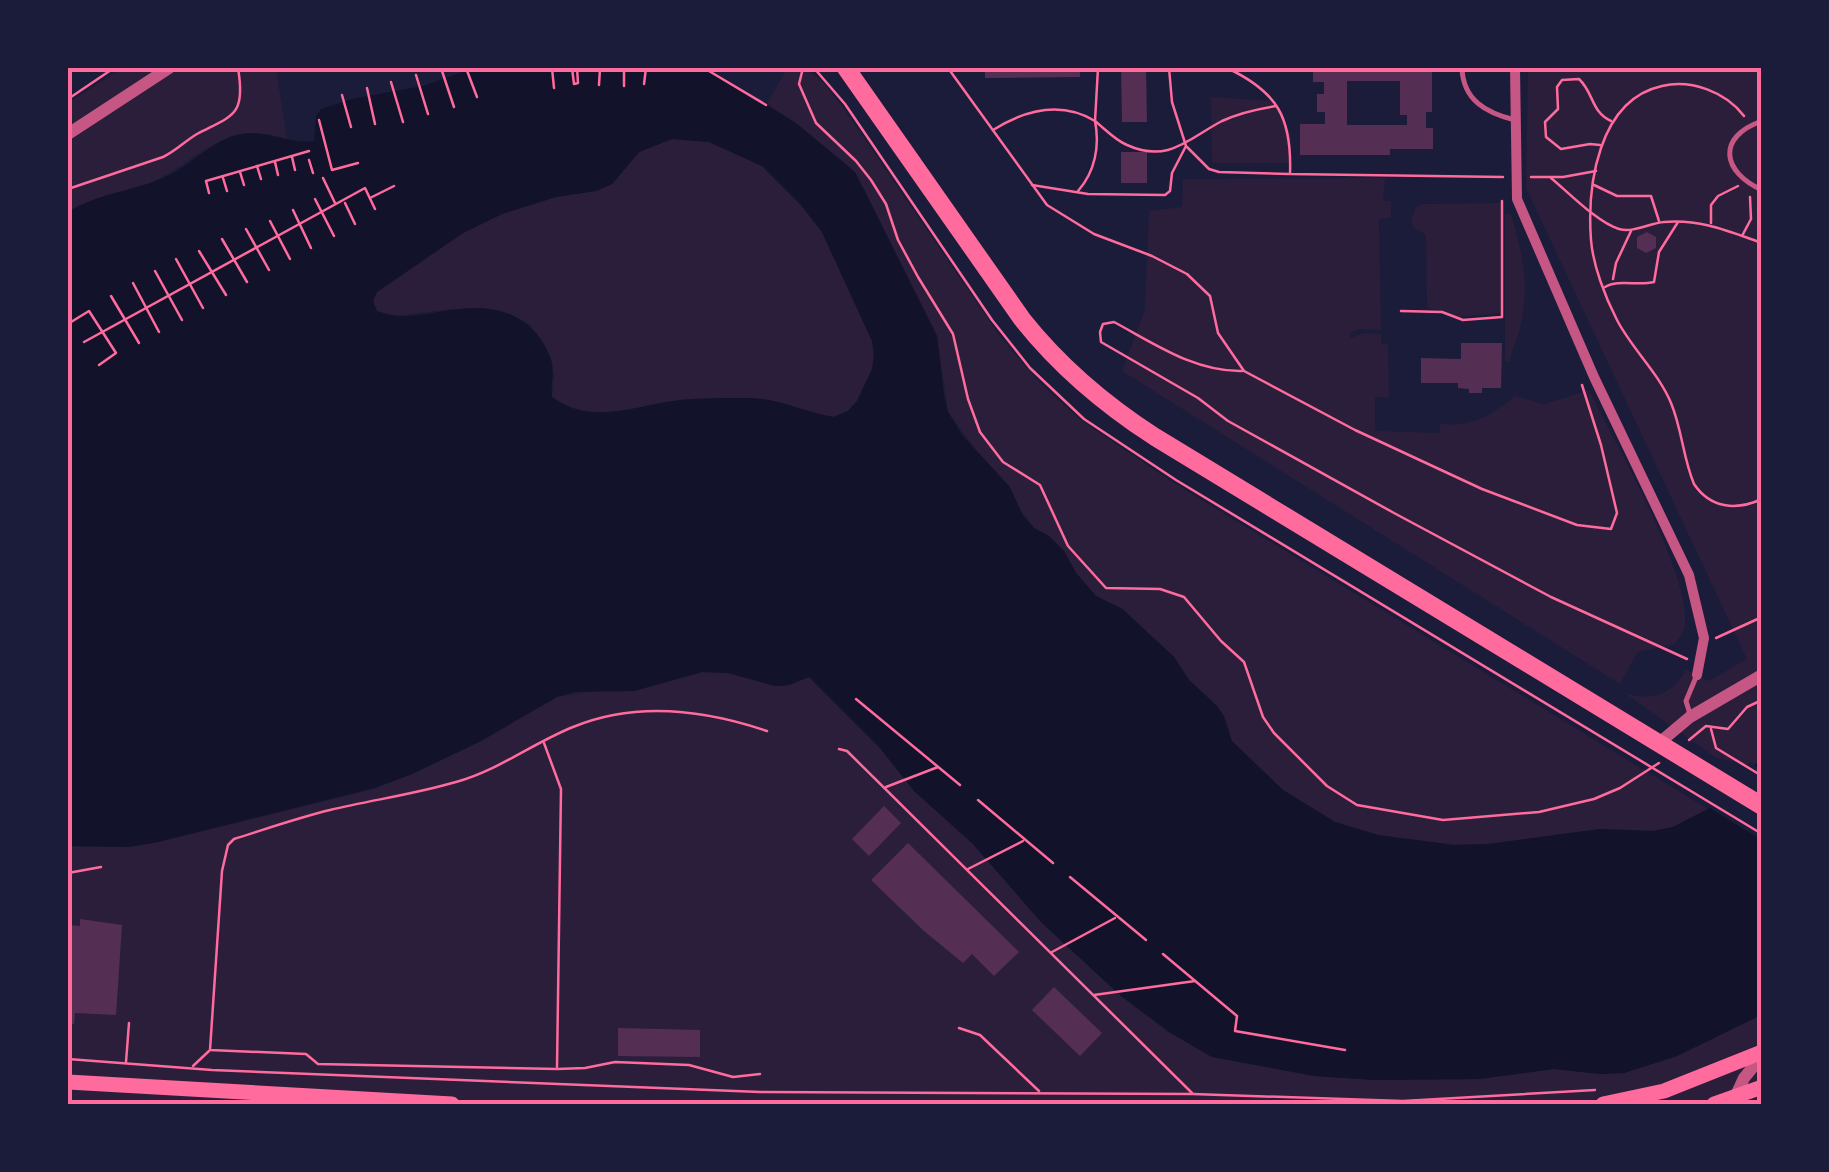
<svg xmlns="http://www.w3.org/2000/svg" width="1829" height="1172" font-family="'DM Sans',sans-serif">
  <rect width="100%" height="100%" fill="#1b1b3a"/>
  <g fill="#2a1e3b">
    <path d="M 122,68 L 276,68 L 287,139 C 273,134 247,131 232,136 C 203,147 174,174 142,187 C 117,197 91,197 68,212 L 68,103 Z"/>
    <path d="M 787,68 C 818,68 824,84 842,106 L 1002,339 L 1044,387 L 1082,421 L 1174,483 L 1708,809 L 1673,827 L 1653,831 L 1600,829 L 1488,844 L 1454,845 L 1378,835 L 1335,822 L 1283,790 L 1252,763 L 1231,741 L 1217,706 L 1189,680 L 1174,657 L 1123,609 L 1096,596 L 1076,573 L 1064,551 L 1049,536 L 1034,528 L 948,412 L 937,336 L 864,189 L 844,162 L 767,104 Z"/>
    <path d="M 1528,68 L 1761,68 L 1762,759 L 1754,766 L 1716,758 L 1623,692 C 1650,702 1672,696 1686,670 L 1709,681 L 1747,659 L 1526,188 Z"/>
    <path d="M 1211,97 L 1275,101 L 1291,135 L 1291,163 L 1212,163 Z"/>
    <path d="M 672,139 L 709,142 L 762,166 L 801,205 L 822,232 L 872,341 L 874,355 L 872,370 L 857,401 L 848,411 L 833,417 C 804,412 780,399 750,398 C 727,398 703,398 680,400 C 635,406 593,425 552,397 L 554,375 L 541,339 L 529,324 L 512,315 L 451,309 L 396,316 L 377,311 L 373,301 L 377,292 L 463,233 L 502,214 L 556,197 L 596,191 L 612,184 L 639,152 Z"/>
    <path d="M 1385,178 L 1383,201 L 1391,201 L 1391,218 L 1379,219 L 1381,330 L 1359,329 L 1351,333 L 1350,338 L 1364,333 L 1381,334 L 1381,344 L 1388,344 L 1389,397 L 1375,397 L 1375,431 L 1440,433 L 1440,423 C 1472,429 1492,414 1515,396 L 1544,404 L 1589,390 C 1614,441 1690,573 1685,624 C 1685,632 1680,637 1675,644 L 1638,652 L 1620,684 L 1122,371 L 1145,309 L 1149,211 L 1182,207 L 1183,179 Z"/>
    <path d="M 1500,203 L 1500,313 L 1460,317 L 1427,307 L 1426,235 L 1413,227 L 1411,221 L 1416,207 L 1423,204 Z"/>
    <path d="M 1505,214 L 1511,214 C 1522,251 1530,284 1521,323 C 1519,337 1512,348 1510,361 L 1505,362 Z"/>
    <path d="M 702,672 L 728,673 L 776,686 L 789,685 L 809,677 L 880,748 L 914,791 L 973,844 L 1041,922 L 1121,996 L 1169,1032 L 1212,1057 L 1315,1076 L 1375,1080 L 1479,1079 L 1554,1069 L 1600,1074 L 1624,1073 L 1677,1056 L 1761,1015 L 1761,1104 L 68,1104 L 68,846 L 129,847 L 158,842 L 374,789 L 412,774 L 481,741 L 557,697 L 593,691 L 634,691 Z"/>
  </g>
  <path fill="#12122b" fill-rule="evenodd" d="M 662,68 L 708,68 L 796,123 L 855,172 L 937,336 L 944,396 L 948,412 L 962,435 L 1010,487 L 1023,516 L 1034,528 L 1049,536 L 1064,551 L 1076,573 L 1096,596 L 1122,609 L 1174,657 L 1189,680 L 1217,706 L 1224,716 L 1232,741 L 1283,790 L 1335,822 L 1378,835 L 1454,845 L 1488,844 L 1600,829 L 1653,831 L 1673,827 L 1708,809 L 1761,759 L 1761,1015 L 1677,1056 L 1624,1073 L 1600,1074 L 1554,1069 L 1479,1079 L 1375,1080 L 1315,1076 L 1212,1057 L 1169,1032 L 1121,996 L 1041,922 L 973,844 L 914,791 L 880,748 L 809,677 L 789,685 L 775,686 L 728,673 L 702,672 L 634,691 L 574,692 L 557,697 L 481,741 L 412,774 L 374,788 L 158,842 L 129,847 L 68,846 L 68,212 C 101,191 142,191 177,171 C 196,159 216,140 237,135 C 265,128 288,145 314,141 L 316,116 L 321,109 L 352,99 L 423,86 L 471,69 ZM 672,139 L 709,142 L 762,166 L 801,205 L 822,232 L 872,341 L 874,355 L 872,369 L 857,401 L 848,411 L 833,417 C 804,412 780,399 750,398 C 727,398 703,398 680,400 C 636,405 591,427 552,397 C 550,384 555,372 551,359 C 544,341 533,326 516,317 C 465,292 419,329 377,311 L 373,301 L 377,292 L 463,233 L 502,214 L 556,197 L 596,191 L 612,184 L 639,152 Z"/>
  <path fill="#1b1b3a" d="M 1750,762 L 1761,769 L 1761,840 L 1705,805 Z"/>
  <g fill="#542f53" fill-rule="evenodd">
    <path d="M 985,68 L 1080,68 L 1080,77 L 985,78 Z"/>
    <path d="M 1121,68 L 1146,68 L 1147,122 L 1122,122 Z"/>
    <path d="M 1313,68 L 1432,68 L 1432,112 L 1426,112 L 1426,128 L 1433,128 L 1433,149 L 1390,149 L 1390,155 L 1300,155 L 1300,124 L 1325,124 L 1325,112 L 1317,112 L 1317,94 L 1324,94 L 1324,82 L 1313,82 ZM 1347,81 L 1400,81 L 1400,115 L 1407,115 L 1407,125 L 1347,125 Z"/>
    <rect x="1121" y="152" width="26" height="31"/>
    <path d="M 1647,232 L 1656,237 L 1656,248 L 1646,253 L 1637,248 L 1637,237 Z"/>
    <path d="M 1461,343 L 1502,343 L 1501,388 L 1482,388 L 1482,393 L 1469,393 L 1469,389 L 1458,388 L 1458,383 L 1421,383 L 1421,358 L 1461,359 Z"/>
    <path d="M 884,806 L 901,823 L 869,856 L 852,839 Z"/>
    <path d="M 908,843 L 1019,952 L 994,976 L 972,954 L 963,963 L 924,931 L 871,880 Z"/>
    <path d="M 80,919 L 122,925 L 116,1015 L 75,1013 L 74,1024 L 68,1023 L 68,925 L 80,926 Z"/>
    <path d="M 1054,987 L 1102,1033 L 1080,1056 L 1032,1010 Z"/>
    <path d="M 618,1028 L 700,1030 L 700,1057 L 618,1056 Z"/>
  </g>
  <g fill="none" stroke-linecap="round" stroke-linejoin="round">
    <g stroke="#ff6b9d" stroke-width="2.5">
      <path d="M 441,68 L 454,107"/>
      <path d="M 466,68 L 477,97"/>
      <path d="M 552,68 L 554,88"/>
      <path d="M 572,68 L 574,84 L 578,83 L 577,68"/>
      <path d="M 704,68 L 766,105"/>
      <path d="M 803,68 L 799,84 L 816,123 L 856,161 L 871,180 L 886,204 L 898,240 L 918,277 L 953,334 L 968,399 L 980,432 L 1003,462 L 1040,485 L 1068,546 L 1106,588 L 1160,589 L 1184,597 L 1221,641 L 1244,662 L 1263,717 L 1274,733 L 1327,786 L 1357,805 L 1443,820 L 1539,812 L 1594,799 L 1620,788 L 1659,763"/>
      <path d="M 814,68 L 845,104 L 992,320 L 1030,368 L 1084,419 L 1176,480 L 1762,834"/>
      <path d="M 948,68 L 1047,205 L 1094,234 L 1152,256 L 1187,274 L 1210,296 L 1218,333 L 1244,371 L 1355,430 L 1482,489 L 1577,525 L 1611,529 L 1617,513 L 1601,445 L 1582,385"/>
      <path d="M 1098,68 L 1095,121 C 1105,129 1115,140 1127,145 C 1169,164 1189,138 1222,121 C 1239,113 1257,109 1276,106"/>
      <path d="M 1227,68 C 1278,92 1292,118 1290,174 L 1503,177"/>
      <path d="M 416,75 L 428,114"/>
      <path d="M 391,82 L 403,122"/>
      <path d="M 644,84 L 646,68"/>
      <path d="M 599,85 L 600,68"/>
      <path d="M 624,86 L 624,68"/>
      <path d="M 367,88 L 375,124"/>
      <path d="M 342,95 L 351,127"/>
      <path d="M 68,99 L 114,68"/>
      <path d="M 1744,116 C 1726,92 1691,79 1662,86 C 1598,100 1587,186 1591,240 C 1593,265 1605,297 1617,320 C 1632,349 1658,372 1671,403 C 1682,429 1683,458 1694,484 C 1710,508 1736,511 1762,499"/>
      <path d="M 319,120 L 332,170 L 358,163"/>
      <path d="M 993,130 C 1025,110 1060,100 1095,121 C 1100,146 1095,172 1078,191"/>
      <path d="M 1600,145 L 1590,144 L 1561,149 L 1546,137 L 1545,122 L 1558,109 L 1557,87 L 1562,80 L 1579,79 C 1594,93 1591,112 1611,121"/>
      <path d="M 1187,147 L 1209,169 L 1219,172 L 1289,174"/>
      <path d="M 292,157 L 295,170"/>
      <path d="M 309,160 L 313,173"/>
      <path d="M 275,162 L 278,175"/>
      <path d="M 257,166 L 261,179"/>
      <path d="M 240,172 L 244,185"/>
      <path d="M 1531,177 L 1563,177 L 1596,171"/>
      <path d="M 223,178 L 227,191"/>
      <path d="M 323,178 L 335,203"/>
      <path d="M 1551,178 C 1568,192 1598,223 1619,229 C 1634,233 1650,223 1664,222 C 1701,219 1728,231 1762,243"/>
      <path d="M 1032,185 L 1088,194 L 1165,195 L 1170,191 L 1172,173 L 1186,146 L 1172,102 L 1169,68"/>
      <path d="M 1594,185 L 1617,196 L 1651,196 L 1659,221"/>
      <path d="M 68,189 L 163,157 C 176,151 185,141 197,134 C 233,115 246,116 238,68"/>
      <path d="M 209,193 L 206,181 L 309,151"/>
      <path d="M 370,198 L 394,186"/>
      <path d="M 315,199 L 334,236"/>
      <path d="M 345,203 L 355,224"/>
      <path d="M 293,210 L 311,248"/>
      <path d="M 270,221 L 290,259"/>
      <path d="M 1711,223 L 1711,205 L 1718,196 L 1738,186"/>
      <path d="M 246,229 L 269,270"/>
      <path d="M 1742,236 L 1751,219 L 1750,197"/>
      <path d="M 222,239 L 247,282"/>
      <path d="M 199,251 L 226,295"/>
      <path d="M 176,259 L 203,308"/>
      <path d="M 155,271 L 182,320"/>
      <path d="M 1613,279 L 1616,263 L 1631,231"/>
      <path d="M 133,283 L 159,332"/>
      <path d="M 1605,287 C 1618,279 1638,286 1654,282 L 1659,252 L 1678,222"/>
      <path d="M 111,296 L 139,343"/>
      <path d="M 1401,311 L 1442,312 L 1463,320 L 1502,317 L 1502,201"/>
      <path d="M 71,322 L 89,311 L 116,353 L 99,365"/>
      <path d="M 84,342 L 365,188 L 375,209"/>
      <path d="M 1242,371 C 1195,372 1155,344 1114,322 L 1103,324 L 1100,332 L 1101,342 L 1198,398 L 1228,421 L 1394,513 L 1551,597 L 1687,659"/>
      <path d="M 1716,638 L 1762,617"/>
      <path d="M 856,699 L 960,785"/>
      <path d="M 1711,729 L 1716,748 L 1762,776"/>
      <path d="M 1689,740 L 1706,726 L 1728,729 L 1747,707 L 1762,700"/>
      <path d="M 544,743 L 561,789 L 557,1067"/>
      <path d="M 839,749 L 847,751 L 1192,1093"/>
      <path d="M 886,787 L 938,767"/>
      <path d="M 978,800 L 1053,863"/>
      <path d="M 968,869 L 1023,841"/>
      <path d="M 68,873 L 101,867"/>
      <path d="M 1070,877 L 1146,940"/>
      <path d="M 1052,952 L 1115,918"/>
      <path d="M 1163,954 L 1237,1016 L 1235,1031 L 1345,1050"/>
      <path d="M 1094,995 L 1195,981"/>
      <path d="M 959,1028 L 980,1035 L 1039,1091"/>
      <path d="M 68,1059 L 212,1070 L 760,1092 L 1193,1094 L 1403,1101 L 1595,1090"/>
      <path d="M 126,1062 L 129,1023"/>
      <path d="M 193,1066 L 209,1051"/>
      <path d="M 760,1074 L 733,1077 L 689,1065 L 615,1062 L 585,1068 L 557,1069 L 318,1064 L 306,1054 L 210,1050 L 222,871 L 228,845 L 234,839 C 266,829 297,818 330,810 C 372,800 415,794 456,782 C 499,770 533,743 573,727 C 636,701 705,710 767,731"/>
    </g>
    <g stroke="#c65784" stroke-width="5">
      <path d="M 1462,68 C 1463,100 1486,113 1515,120"/>
      <path d="M 1762,121 C 1716,137 1722,172 1762,190"/>
      <path d="M 1690,714 L 1686,701 L 1696,677"/>
    </g>
    <path stroke="#c65784" stroke-width="10" d="M 1515,68 L 1517,199 L 1594,377 L 1689,575 L 1704,638 L 1697,675"/>
    <g stroke="#c65784" stroke-width="12">
      <path d="M 68,134 L 169,68"/>
      <path d="M 1659,743 L 1690,717 L 1762,675"/>
      <path d="M 1733,1102 L 1744,1078 L 1762,1056"/>
    </g>
    <g stroke="#ff6b9d" stroke-width="15">
      <path d="M 68,1082 L 452,1104"/>
      <path d="M 1603,1104 L 1664,1091 L 1762,1052"/>
      <path d="M 1714,1104 L 1762,1087"/>
    </g>
    <path stroke="#ff6b9d" stroke-width="18" d="M 846,68 L 1022,319 C 1060,367 1104,404 1155,437 L 1762,806"/>
  </g>
  <rect width="1829" height="1172" fill="none" stroke="#1b1b3a" stroke-width="140"/>
  <rect x="70" y="70" width="1689" height="1032" fill="none" stroke="#ff6b9d" stroke-width="4"/>
</svg>
